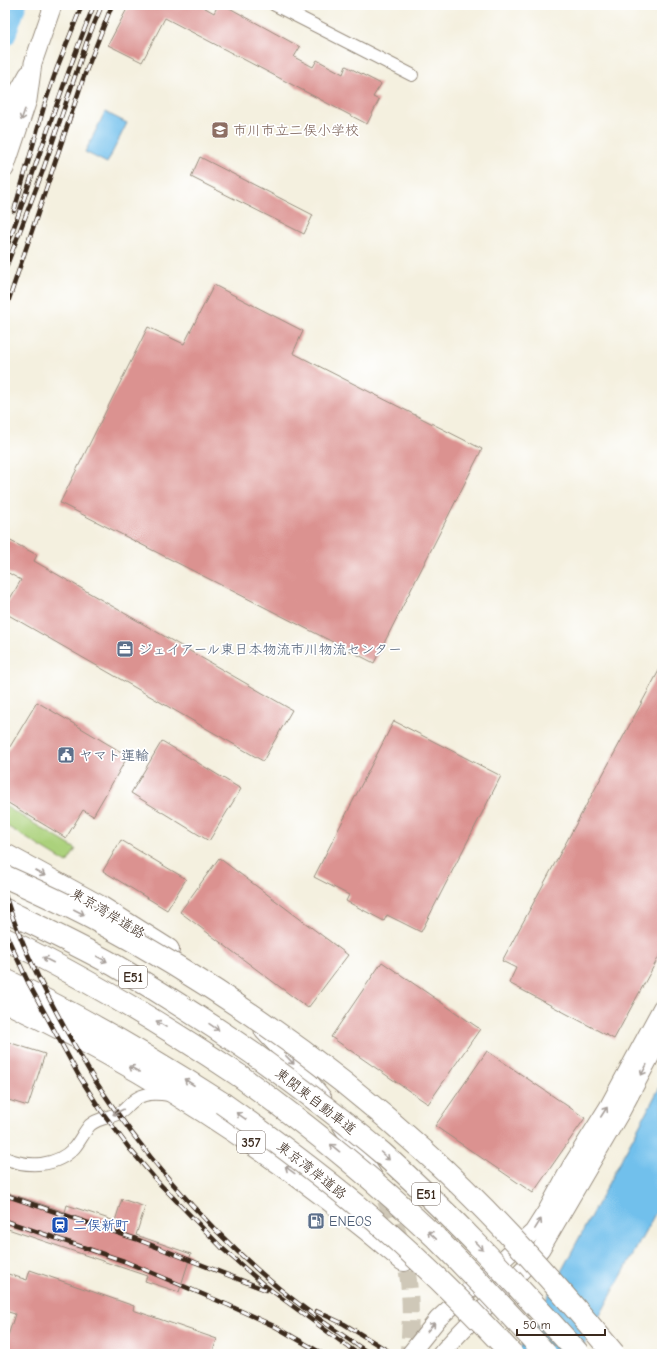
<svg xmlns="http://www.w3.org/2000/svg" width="667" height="1359" font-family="'Comic Neue','Klee One',sans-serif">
  <rect width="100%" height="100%" fill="#fff"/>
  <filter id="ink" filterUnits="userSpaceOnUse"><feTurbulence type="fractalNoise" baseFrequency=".025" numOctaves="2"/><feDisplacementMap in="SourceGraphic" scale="8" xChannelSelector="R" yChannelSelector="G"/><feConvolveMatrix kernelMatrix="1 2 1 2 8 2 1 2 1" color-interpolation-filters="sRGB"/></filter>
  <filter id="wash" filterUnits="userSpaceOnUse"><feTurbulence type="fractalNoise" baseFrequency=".012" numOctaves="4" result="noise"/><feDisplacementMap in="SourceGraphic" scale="16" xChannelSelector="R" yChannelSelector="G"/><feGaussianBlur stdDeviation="0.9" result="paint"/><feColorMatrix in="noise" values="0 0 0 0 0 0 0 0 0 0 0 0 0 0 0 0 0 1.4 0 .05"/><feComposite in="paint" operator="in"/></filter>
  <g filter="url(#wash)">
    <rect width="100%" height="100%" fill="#f4f0df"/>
    <path fill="#abd17c" stroke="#737e4d" d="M 5,806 L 76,849 L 67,863 L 5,825 Z"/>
    <g fill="#71c0ec" stroke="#567585">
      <path d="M 105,112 L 127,123 L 107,163 L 85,152 Z"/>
      <path d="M 662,1083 L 662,1201 L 579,1354 L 517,1354 Z"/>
    </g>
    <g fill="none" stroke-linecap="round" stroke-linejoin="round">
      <path stroke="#71c0ec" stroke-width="21" d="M 5,36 L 16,5"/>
    </g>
    <g id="blocks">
      <g fill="#db9290">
        <path d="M 129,5 L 200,5 L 214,13 L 218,5 L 224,5 L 300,47 L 294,57 L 313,67 L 317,60 L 343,74 L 346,66 L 381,84 L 373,97 L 379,100 L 367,124 L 165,18 L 142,62 L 108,45 Z"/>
        <path d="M 200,157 L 313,215 L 304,234 L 191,177 Z"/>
        <path d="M 214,285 L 303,331 L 293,353 L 482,449 L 374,663 L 60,503 L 148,327 L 184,344 Z"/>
        <path d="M 5,538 L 37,555 L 34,561 L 292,710 L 263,761 L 5,613 L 5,607 L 21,580 L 5,571 Z"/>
        <path d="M 662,665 L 662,951 L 614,1039 L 509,983 L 516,968 L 502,961 Z"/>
        <path d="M 37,702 L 128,756 L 93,816 L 83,810 L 66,838 L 5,801 L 5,755 Z"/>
        <path d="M 394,721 L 501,776 L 421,932 L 387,915 L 384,921 L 346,901 L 349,895 L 314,877 Z"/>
        <path d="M 162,741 L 241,789 L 209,841 L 131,793 Z"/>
        <path d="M 121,840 L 186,879 L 167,910 L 103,871 Z"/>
        <path d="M 219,858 L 348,955 L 308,1008 L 180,912 Z"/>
        <path d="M 382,962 L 480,1029 L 428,1104 L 331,1037 Z"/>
        <path d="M 5,1041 L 45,1054 L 28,1106 L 5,1099 Z"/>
        <path d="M 487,1051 L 585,1118 L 533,1193 L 435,1126 Z"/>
        <path d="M 5,1192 L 65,1212 L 67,1205 L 115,1221 L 122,1199 L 145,1207 L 136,1235 L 191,1254 L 179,1292 L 145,1281 L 147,1276 L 5,1228 Z"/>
        <path d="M 30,1270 L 134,1306 L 133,1310 L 217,1339 L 212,1354 L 5,1354 L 5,1345 L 15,1314 L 5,1311 L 5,1273 L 27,1280 Z"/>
      </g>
    </g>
  </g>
  <g filter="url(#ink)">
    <use href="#blocks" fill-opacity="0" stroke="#988d7e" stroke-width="1"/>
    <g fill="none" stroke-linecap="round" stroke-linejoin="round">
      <path stroke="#cfc8b8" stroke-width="17" stroke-dasharray="17 8" stroke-linecap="butt" d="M 385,1200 C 409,1252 414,1297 408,1354"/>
      <g stroke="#988d7e" stroke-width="14">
        <g id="street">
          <path d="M 275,5 L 412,75"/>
          <path d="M 5,1158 C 28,1168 56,1167 74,1148 C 80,1141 84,1132 90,1125 C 99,1117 111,1118 121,1112 C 125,1110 128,1105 132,1102 C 143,1092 156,1093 170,1095"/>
        </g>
      </g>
      <g stroke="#988d7e" stroke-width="19">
        <g id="secondary">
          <path d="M 5,127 L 15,97 L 28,74"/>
          <path d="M 5,169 L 28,100 L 33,63 L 53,5"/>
          <path d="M 263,1031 L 299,1069 L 323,1098"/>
          <path d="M 341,1125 L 374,1177"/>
          <path d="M 410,1354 L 438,1319 L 533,1232 L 547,1210 L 571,1166 L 608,1107 L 662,1007"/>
          <path d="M 441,1354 C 472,1316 510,1287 541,1249 L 621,1112 L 662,1035"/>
        </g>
      </g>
      <g stroke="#988d7e" stroke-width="24">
        <g id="highway">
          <path d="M 5,855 L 100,907 L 168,950"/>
          <path d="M 5,910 C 42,928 78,945 114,965 C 162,993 209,1023 255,1055"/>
          <path d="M 5,939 C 87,978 165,1026 240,1076"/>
          <path d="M 5,980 C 80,1016 152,1058 222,1103"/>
          <path d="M 5,1001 C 149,1069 283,1157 404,1260"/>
        </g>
      </g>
      <use href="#street" stroke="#fff" stroke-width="12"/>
      <use href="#secondary" stroke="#fff" stroke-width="17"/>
      <use href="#highway" stroke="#fff" stroke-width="22"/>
      <g stroke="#3b2a1e" stroke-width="4.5">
        <g id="rail">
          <path d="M 14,211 L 46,100 L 57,68 L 82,5"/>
          <path d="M 5,252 C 35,170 61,86 94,5"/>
          <path d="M 5,270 L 42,173 L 87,41 L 102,5"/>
          <path d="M 5,311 L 83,79 L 112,5"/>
          <path d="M 5,895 C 20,943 43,988 67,1032 C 76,1048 85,1064 94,1079 C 143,1154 201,1221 268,1279 C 300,1307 335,1330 370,1354"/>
          <path d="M 5,932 L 29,984 L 79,1076 L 100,1109 L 129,1148 L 157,1181 L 223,1249 L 264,1285 L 358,1354"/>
          <path d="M 5,1195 L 136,1239 L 266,1290"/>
          <path d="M 5,1221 L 124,1261 L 228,1305 L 276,1327 L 323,1354"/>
          <path d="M 316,1311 L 344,1324 L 393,1354"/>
        </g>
      </g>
      <use href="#rail" stroke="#fff" stroke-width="3" stroke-dasharray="9" stroke-linecap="butt"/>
      <g stroke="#988d7e" stroke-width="24" stroke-linecap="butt">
        <g id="highway-bridge">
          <path d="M 6,877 C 35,890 65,904 94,919 C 213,983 324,1060 424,1151 C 493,1213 555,1283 614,1354"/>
          <path d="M 255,1055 C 298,1086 341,1118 382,1153 C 452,1215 516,1284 579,1354"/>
          <path d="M 240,1076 C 309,1126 374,1179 435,1237 C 473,1275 510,1314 546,1354"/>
          <path d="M 222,1103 C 273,1139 323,1176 371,1217 C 420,1260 467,1306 512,1354"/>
        </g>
      </g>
      <use href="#highway-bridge" stroke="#fff" stroke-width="22"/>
    </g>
    <defs><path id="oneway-shaft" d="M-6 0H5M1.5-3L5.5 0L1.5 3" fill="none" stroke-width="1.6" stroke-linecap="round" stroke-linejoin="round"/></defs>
    <g stroke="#a79f9a">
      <use href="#oneway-shaft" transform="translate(23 115) rotate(109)"/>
      <use href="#oneway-shaft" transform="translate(40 873) rotate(29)"/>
      <use href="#oneway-shaft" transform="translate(79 912) rotate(27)"/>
      <use href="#oneway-shaft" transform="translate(102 959) rotate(28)"/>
      <use href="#oneway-shaft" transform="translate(48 960) rotate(-153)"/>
      <use href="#oneway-shaft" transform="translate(161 1024) rotate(-148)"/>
      <use href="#oneway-shaft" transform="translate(214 1027) rotate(34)"/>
      <use href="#oneway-shaft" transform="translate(290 1060) rotate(46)"/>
      <use href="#oneway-shaft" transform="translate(134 1069) rotate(-150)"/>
      <use href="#oneway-shaft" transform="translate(644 1070) rotate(118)"/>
      <use href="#oneway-shaft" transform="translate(189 1082) rotate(-147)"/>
      <use href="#oneway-shaft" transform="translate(118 1112) rotate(153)"/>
      <use href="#oneway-shaft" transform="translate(604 1112) rotate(-57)"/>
      <use href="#oneway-shaft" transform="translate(241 1116) rotate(-145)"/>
      <use href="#oneway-shaft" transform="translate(335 1148) rotate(-141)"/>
      <use href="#oneway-shaft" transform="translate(385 1156) rotate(42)"/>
      <use href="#oneway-shaft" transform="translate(290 1170) rotate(-144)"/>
      <use href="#oneway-shaft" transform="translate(538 1224) rotate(-58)"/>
      <use href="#oneway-shaft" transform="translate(432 1235) rotate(-136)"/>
      <use href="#oneway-shaft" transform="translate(479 1246) rotate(45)"/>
      <use href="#oneway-shaft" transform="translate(431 1327) rotate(-50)"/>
    </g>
  </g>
  <defs>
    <g id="school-square" transform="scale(0.9)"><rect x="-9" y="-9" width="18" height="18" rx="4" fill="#8d6e63" stroke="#fff"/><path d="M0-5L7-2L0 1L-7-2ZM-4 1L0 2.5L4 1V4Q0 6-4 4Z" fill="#fff"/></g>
    <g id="office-square" transform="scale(0.9)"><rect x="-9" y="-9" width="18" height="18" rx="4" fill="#5c6f8a" stroke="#fff"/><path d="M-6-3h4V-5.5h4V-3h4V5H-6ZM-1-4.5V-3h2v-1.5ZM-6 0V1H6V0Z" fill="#fff"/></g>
    <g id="civic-square" transform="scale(0.9)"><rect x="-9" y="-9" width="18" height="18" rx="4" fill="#5c6f8a" stroke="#fff"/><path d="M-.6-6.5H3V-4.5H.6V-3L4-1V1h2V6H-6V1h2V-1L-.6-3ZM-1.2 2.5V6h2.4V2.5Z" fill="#fff"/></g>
    <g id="fuel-square" transform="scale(0.9)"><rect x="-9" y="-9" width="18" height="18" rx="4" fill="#5c6f8a" stroke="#fff"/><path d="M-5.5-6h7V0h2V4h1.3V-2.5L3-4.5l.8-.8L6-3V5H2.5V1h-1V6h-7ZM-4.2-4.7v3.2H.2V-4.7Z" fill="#fff"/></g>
    <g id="station-square" transform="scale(0.9)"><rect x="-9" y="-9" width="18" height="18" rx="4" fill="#1a4fb4" stroke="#fff"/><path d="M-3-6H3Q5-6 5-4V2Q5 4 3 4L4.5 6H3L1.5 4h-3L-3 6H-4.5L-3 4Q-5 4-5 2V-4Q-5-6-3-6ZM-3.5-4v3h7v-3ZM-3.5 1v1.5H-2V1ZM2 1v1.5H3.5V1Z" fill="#fff"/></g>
  </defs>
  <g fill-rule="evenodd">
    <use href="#school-square" x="220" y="130"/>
    <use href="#office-square" x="125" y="649"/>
    <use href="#civic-square" x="66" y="755"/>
    <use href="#fuel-square" x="316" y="1221"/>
    <use href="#station-square" x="60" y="1225"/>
  </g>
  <g text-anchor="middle" stroke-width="3.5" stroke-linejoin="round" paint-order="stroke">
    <g fill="#fff" stroke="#766a62" stroke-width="1">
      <rect x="119" y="966" width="28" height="22" rx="3"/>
      <rect x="237" y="1131" width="28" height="22" rx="3"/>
      <rect x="412" y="1183" width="28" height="22" rx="3"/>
    </g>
    <g font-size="13" font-weight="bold" fill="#3b2a1e">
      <text x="133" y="982">E51</text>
      <text x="251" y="1147">357</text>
      <text x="426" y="1199">E51</text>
    </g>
    <g font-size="14" fill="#785e54" stroke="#fff" text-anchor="start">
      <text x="233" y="135">市川市立二俣小学校</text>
    </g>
    <g font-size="14" fill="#4e5e75" stroke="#fff" text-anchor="start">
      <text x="138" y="654">ジェイアール東日本物流市川物流センター</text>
      <text x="79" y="760">ヤマト運輸</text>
      <text x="329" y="1226">ENEOS</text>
    </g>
    <g font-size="14" fill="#3b2a1e" stroke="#fff">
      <text transform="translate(108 913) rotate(31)" y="5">東京湾岸道路</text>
      <text transform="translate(316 1101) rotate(38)" y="5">東関東自動車道</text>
      <text transform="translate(312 1170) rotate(38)" y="5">東京湾岸道路</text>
    </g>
    <g font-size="14" fill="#164399" stroke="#fff" text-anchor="start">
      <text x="73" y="1230">二俣新町</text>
    </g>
  </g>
  <rect width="667" height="1359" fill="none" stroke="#fff" stroke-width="20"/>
  <path d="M517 1329v6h88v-6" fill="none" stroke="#3b2a1e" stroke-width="2"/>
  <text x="523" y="1329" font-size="12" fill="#3b2a1e" stroke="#ffffff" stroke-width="3" paint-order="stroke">50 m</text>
</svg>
